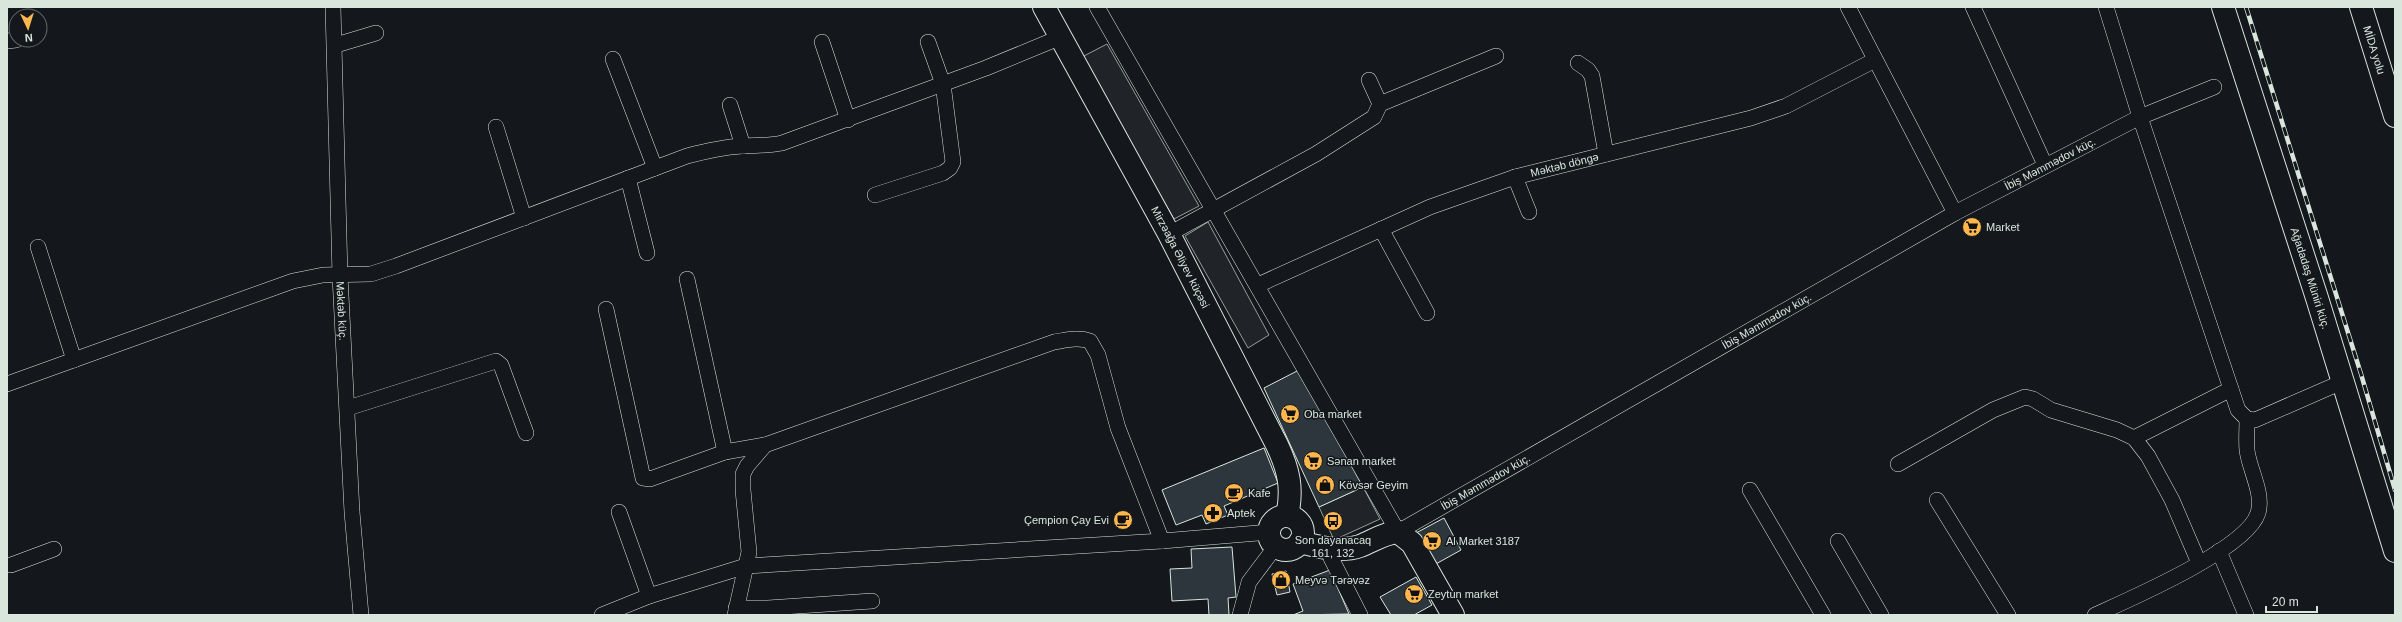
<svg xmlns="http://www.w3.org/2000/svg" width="2402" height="622" font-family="Helvetica,sans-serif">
  <rect width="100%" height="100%" fill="#14181c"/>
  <g fill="#202428" stroke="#939e99">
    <path d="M 1107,44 L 1199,206 L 1174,219 L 1082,57 Z"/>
    <path d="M 1208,222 L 1269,335 L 1248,348 L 1185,236 Z"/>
    <path d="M 1363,487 L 1380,519 L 1334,540 L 1319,507 Z"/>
  </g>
  <g fill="#2c363c" stroke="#d8e6dc">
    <path d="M 1299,370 L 1363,487 L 1319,507 L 1264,388 Z"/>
    <path d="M 1264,448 L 1278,483 L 1224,506 L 1228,515 L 1206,524 L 1202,515 L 1176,525 L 1162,490 Z"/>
    <path d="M 1444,518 L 1461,550 L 1434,565 L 1416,533 Z"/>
    <path d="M 1232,547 L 1236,597 L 1228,598 L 1229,615 L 1209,615 L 1208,599 L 1172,601 L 1170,569 L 1192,568 L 1191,549 Z"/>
    <path d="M 1330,570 L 1349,614 L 1293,615 L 1303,611 L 1293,584 Z"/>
    <path d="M 1286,571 L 1290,592 L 1277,595 L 1272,574 Z"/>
    <path d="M 1416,577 L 1432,605 L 1414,615 L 1391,615 L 1380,597 Z"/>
  </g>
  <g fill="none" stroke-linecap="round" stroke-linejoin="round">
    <g stroke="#d8e6dc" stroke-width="16">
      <g id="street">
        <path id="s1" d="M 333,7 L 340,276 L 352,512 L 361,615"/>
        <path id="s2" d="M 1097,7 L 1398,532 L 1955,213 L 2140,117 L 2214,87"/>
        <path d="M 1848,7 L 1955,213"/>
        <path d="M 1973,7 L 2045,165"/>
        <path d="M 2106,7 L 2140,117 L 2238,410 L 2247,419 L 2255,420 L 2342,382"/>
        <path d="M 7,41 L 16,40"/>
        <path d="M 822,42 L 848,120"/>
        <path d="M 336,45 L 376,33"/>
        <path d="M 613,59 L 655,168"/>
        <path d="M 1578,63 L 1588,70 L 1592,76 L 1606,154"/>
        <path d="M 1369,80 L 1380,104"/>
        <path d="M 730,105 L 743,146"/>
        <path d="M 496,127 L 524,218"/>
        <path d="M 1515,177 L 1529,212"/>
        <path d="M 628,178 L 647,253"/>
        <path d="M 875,195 L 943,173 L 950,168 L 953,162 L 943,84 L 928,42"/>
        <path d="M 1381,229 L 1427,313"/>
        <path d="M 1169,234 L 1316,154 L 1374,117 L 1380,104 L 1496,56"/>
        <path d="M 38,247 L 74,360"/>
        <path d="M 687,279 L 725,452"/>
        <path id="s3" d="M 1258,285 L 1430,207 L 1515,177 L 1751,118 L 1786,106 L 1875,60"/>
        <path d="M 606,309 L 643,478 L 650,479 L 725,452 L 765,445"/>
        <path d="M 7,384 L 293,281 L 323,275 L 371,274 L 396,266 L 687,156 C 706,151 724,147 742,146 C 756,145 768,146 782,143 L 986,68 L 1061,37"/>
        <path d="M 348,408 L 496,361 L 501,365 L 526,433"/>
        <path d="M 2134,438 L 2231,389"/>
        <path d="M 1898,464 L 1993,410 L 2025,397 L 2033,399 L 2051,410 L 2117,430 L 2134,438 L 2148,456 L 2172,500 L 2199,563"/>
        <path d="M 1750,490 L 1823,615"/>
        <path d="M 1937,500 L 2008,615"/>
        <path d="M 619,512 L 649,596"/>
        <path d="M 1838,541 L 1881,615"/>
        <path d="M 1329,549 L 1331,558 L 1360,615"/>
        <path d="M 2219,551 L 2246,615"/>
        <path d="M 11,565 L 54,549"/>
        <path d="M 736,608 L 768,608 L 872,601"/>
        <path d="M 602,615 L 649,596 L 746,566 L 1162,541 L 1270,532"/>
        <path d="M 735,615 L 749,552 L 743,490 L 743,474 L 747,466 L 765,445 L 1054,342 C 1067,340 1078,337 1090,341 L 1098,355 L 1118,428 L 1162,541"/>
        <path d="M 1240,615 L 1249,582 L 1276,546"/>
        <path d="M 2095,615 C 2130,599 2247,549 2258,513 C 2264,493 2249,469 2247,450 C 2246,440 2247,429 2247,419"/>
      </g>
    </g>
    <g stroke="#d8e6dc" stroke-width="24">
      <g id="secondary">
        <path id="s4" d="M 1044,7 L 1169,234 L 1277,445 C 1289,470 1293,489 1287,516"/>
        <path id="s5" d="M 2223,7 L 2317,298 L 2395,551"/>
        <path id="s6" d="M 2361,7 L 2395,116"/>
        <circle cx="1286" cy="533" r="17"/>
        <path d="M 1300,542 C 1320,547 1340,553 1360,546 C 1373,541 1384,533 1398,532 L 1412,543 L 1453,615"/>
      </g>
    </g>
    <use href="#street" stroke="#14181c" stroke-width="15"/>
    <use href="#secondary" stroke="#14181c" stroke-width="22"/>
    <g stroke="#d8e6dc" stroke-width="4.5">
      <path id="rail" d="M 2246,7 L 2361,374 L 2395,490"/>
    </g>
    <use href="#rail" stroke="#14181c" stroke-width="3" stroke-dasharray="9" stroke-linecap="butt"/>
  </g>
  <defs>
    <g id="supermarket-disc" transform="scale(1)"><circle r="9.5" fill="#ffb74d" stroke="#14181c"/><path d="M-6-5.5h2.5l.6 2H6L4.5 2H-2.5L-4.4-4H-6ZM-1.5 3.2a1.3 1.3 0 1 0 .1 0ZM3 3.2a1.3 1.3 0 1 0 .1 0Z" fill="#111"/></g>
    <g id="shop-disc" transform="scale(1)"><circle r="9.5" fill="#ffb74d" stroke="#14181c"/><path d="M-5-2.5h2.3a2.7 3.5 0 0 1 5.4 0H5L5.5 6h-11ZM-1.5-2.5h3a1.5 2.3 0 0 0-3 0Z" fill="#111"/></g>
    <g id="cafe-disc" transform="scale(1)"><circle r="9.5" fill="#ffb74d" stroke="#14181c"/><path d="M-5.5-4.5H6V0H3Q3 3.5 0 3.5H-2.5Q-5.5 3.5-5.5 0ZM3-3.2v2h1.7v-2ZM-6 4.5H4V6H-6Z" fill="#111"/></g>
    <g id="pharmacy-disc" transform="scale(1)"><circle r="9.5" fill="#ffb74d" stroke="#14181c"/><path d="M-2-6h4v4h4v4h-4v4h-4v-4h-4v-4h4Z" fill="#111"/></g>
    <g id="bus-disc" transform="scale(1)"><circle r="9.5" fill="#ffb74d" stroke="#14181c"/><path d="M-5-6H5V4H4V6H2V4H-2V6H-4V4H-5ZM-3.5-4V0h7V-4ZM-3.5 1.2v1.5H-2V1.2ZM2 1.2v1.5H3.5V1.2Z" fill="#111"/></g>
  </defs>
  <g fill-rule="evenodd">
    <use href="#supermarket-disc" x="1972" y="227"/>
    <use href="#supermarket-disc" x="1290" y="414"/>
    <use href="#supermarket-disc" x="1313" y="461"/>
    <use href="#shop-disc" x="1325" y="485"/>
    <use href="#cafe-disc" x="1234" y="493"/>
    <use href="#pharmacy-disc" x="1213" y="513"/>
    <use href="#cafe-disc" x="1123" y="520"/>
    <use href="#bus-disc" x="1333" y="521"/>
    <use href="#supermarket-disc" x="1432" y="541"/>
    <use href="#shop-disc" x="1281" y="580"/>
    <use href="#supermarket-disc" x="1414" y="594"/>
  </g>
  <g text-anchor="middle" stroke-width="3" stroke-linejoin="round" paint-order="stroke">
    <g font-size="11" fill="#d8e6dc" stroke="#14181c">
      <text dy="4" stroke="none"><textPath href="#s6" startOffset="45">MİDA yolu</textPath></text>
      <text dy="4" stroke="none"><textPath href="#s2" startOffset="1354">İbiş Məmmədov küç.</textPath></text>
      <text dy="4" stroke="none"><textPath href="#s3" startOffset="330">Məktəb döngə</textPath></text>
      <text dy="4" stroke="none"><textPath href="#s4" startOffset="285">Mirzəağa Əliyev küçəsi</textPath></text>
      <text dy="4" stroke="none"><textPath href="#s5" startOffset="285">Ağadadaş Müniri küç.</textPath></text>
      <text dy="4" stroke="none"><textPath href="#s1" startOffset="304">Məktəb küç.</textPath></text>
      <text dy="4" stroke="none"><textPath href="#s2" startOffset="1030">İbiş Məmmədov küç.</textPath></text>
      <text dy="4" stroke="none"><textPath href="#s2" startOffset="706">İbiş Məmmədov küç.</textPath></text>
    </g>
    <g font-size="11" fill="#d8e6dc" stroke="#14181c" text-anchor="start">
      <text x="1986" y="231">Market</text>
      <text x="1304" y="418">Oba market</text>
      <text x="1327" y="465">Sənan market</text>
      <text x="1339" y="489">Kövsər Geyim</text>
      <text x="1248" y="497">Kafe</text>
      <text x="1227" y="517">Aptek</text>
      <text x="1109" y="524" text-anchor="end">Çempion Çay Evi</text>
      <text x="1333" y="544" text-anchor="middle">Son dayanacaq<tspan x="1333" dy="13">161, 132</tspan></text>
      <text x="1446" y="545">Al Market 3187</text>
      <text x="1295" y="584">Meyvə Tərəvəz</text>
      <text x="1428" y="598">Zeytun market</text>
    </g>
  </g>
  <rect width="2402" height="622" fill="none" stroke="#d8e6dc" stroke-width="16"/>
  <g transform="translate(28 28) rotate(176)"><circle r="19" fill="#14181c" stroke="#626a69"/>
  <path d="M0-3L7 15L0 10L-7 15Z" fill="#ffb74d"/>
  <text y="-6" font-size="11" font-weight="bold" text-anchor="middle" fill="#d8e6dc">N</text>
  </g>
  <path d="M2266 606v6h51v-6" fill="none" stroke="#d8e6dc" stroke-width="2"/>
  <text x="2272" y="606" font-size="12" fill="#d8e6dc" stroke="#14181c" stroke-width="3" paint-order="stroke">20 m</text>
</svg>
